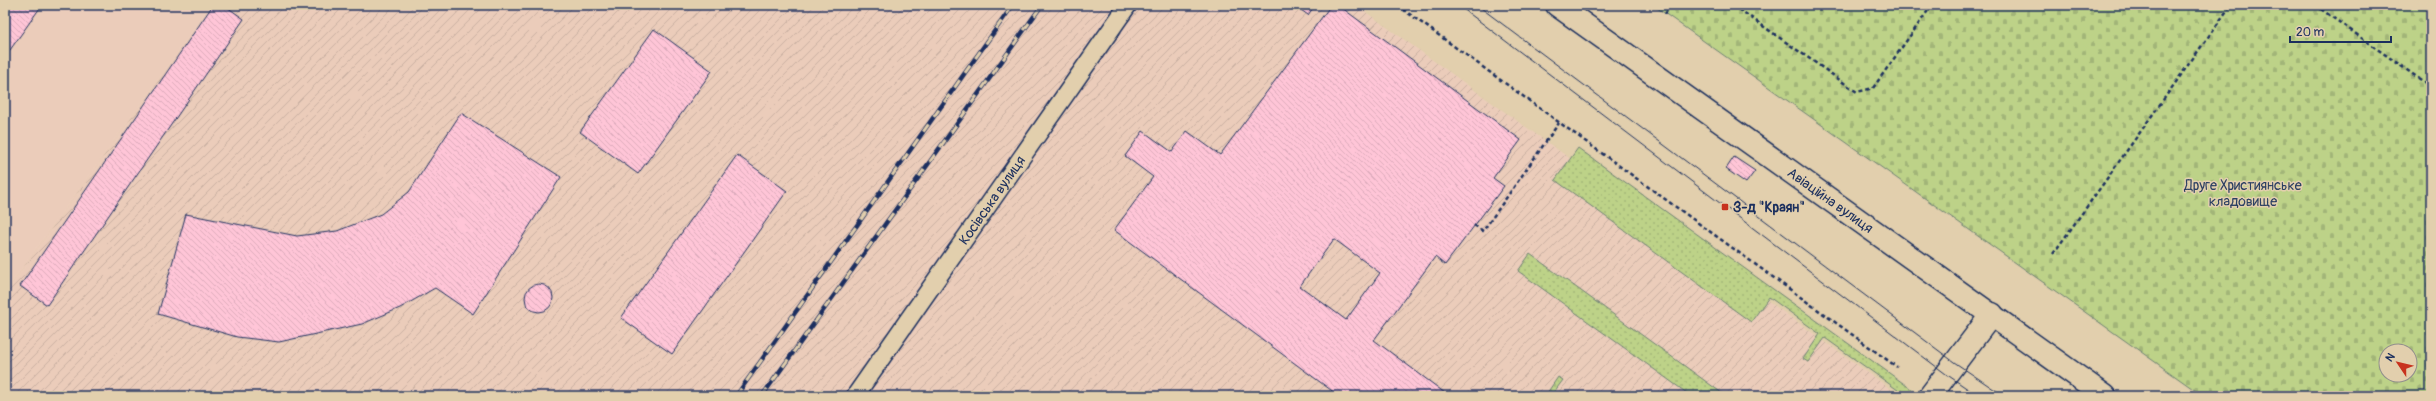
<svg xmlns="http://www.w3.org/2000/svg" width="2436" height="401" font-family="Pangolin,sans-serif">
  <defs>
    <pattern id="industrial-furrows" width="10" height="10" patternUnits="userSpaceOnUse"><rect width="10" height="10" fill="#ebccba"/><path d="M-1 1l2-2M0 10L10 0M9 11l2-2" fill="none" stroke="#c9b0a2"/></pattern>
    <pattern id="grass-dots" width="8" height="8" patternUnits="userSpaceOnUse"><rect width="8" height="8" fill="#bdd288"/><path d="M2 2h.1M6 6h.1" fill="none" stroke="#a2b578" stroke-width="1.8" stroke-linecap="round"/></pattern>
    <pattern id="cemetery-stones" width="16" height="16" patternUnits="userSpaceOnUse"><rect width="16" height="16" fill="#bdd288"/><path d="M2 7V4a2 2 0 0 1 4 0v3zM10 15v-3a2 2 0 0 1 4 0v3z" fill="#a2b578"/></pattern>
    <pattern id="building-back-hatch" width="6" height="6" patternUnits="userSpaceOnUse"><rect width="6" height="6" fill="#ffc5d7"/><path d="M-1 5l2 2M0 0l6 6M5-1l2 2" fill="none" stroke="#daaabb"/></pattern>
  </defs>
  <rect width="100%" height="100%" fill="#e2cfad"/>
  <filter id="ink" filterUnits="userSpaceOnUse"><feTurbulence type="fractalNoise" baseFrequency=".025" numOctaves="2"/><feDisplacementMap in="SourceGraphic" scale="8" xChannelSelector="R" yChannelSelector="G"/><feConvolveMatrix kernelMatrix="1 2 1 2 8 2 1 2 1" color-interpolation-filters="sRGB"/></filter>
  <g filter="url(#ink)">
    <path fill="#ebccba" d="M 42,5 L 213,5 L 5,293 L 5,57 Z"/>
    <path fill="url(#industrial-furrows)" d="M 213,5 L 1356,5 L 1895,392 L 1892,396 L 5,396 L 5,293 Z"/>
    <g fill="url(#grass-dots)" stroke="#6c8073">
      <path d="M 1578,148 L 1914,391 L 1911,396 L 1901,396 L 1902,393 L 1825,338 L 1808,362 L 1803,359 L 1820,334 L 1769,297 L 1751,322 L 1555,180 Z"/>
      <path d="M 1530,254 L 1726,396 L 1691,396 L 1518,271 Z"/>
      <path d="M 1558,377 L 1563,380 L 1551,396 L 1545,396 Z"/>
    </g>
    <path fill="url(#cemetery-stones)" stroke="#6c8073" fill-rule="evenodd" d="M 1653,5 L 2431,5 L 2431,396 L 2203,396 ZM 2386,351 L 2410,351 L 2410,375 L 2386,375 Z"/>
    <g fill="url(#building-back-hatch)" stroke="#1b2f5e" fill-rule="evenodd">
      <path d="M 5,5 L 42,5 L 5,57 Z"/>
      <path d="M 213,5 L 224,5 L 244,19 L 47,305 L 20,286 Z"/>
      <path d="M 1251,5 L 1261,5 L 1258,10 Z"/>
      <path d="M 1294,5 L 1315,5 L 1308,15 Z"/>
      <path d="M 1331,5 L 1338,5 L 1521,140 L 1493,178 L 1504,186 L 1445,265 L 1435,257 L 1374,340 L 1449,396 L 1339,396 L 1114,230 L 1153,177 L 1125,156 L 1143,131 L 1172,152 L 1187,131 L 1220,155 ZM 1334,239 L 1380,273 L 1346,320 L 1300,286 Z"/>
      <path d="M 654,29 L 712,71 L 638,174 L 580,132 Z"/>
      <path d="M 461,113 L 561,177 L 473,314 L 435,288 L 400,308 L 362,324 L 279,342 L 237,337 L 158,314 L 186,214 L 297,236 L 337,231 L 381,214 L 409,192 Z"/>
      <path d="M 737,155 L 787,191 L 672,354 L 621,318 Z"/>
      <path d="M 1734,157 L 1755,171 L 1746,183 L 1726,169 Z"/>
      <circle cx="539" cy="298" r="14"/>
    </g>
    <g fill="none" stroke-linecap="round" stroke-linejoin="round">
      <g stroke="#1b2f5e" stroke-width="20">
        <g id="service">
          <path id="s1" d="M 855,396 L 1128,5"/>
        </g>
      </g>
      <g stroke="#1b2f5e" stroke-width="25">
        <g id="minor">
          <path id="s2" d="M 1557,5 L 2105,396"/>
          <path d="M 1930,396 L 1992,314"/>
        </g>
      </g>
      <g stroke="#1b2f5e" stroke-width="2.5" stroke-dasharray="4 3" stroke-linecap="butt">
        <path d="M 1397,5 L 1897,367"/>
        <path d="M 1733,5 L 1857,92 L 1873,88 L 1932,5"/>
        <path d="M 2315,5 L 2431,87"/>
        <path d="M 1665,14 L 1671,5"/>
        <path d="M 1474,225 L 1483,231 L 1559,123"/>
        <path d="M 2053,254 L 2231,5"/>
      </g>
      <use href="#service" stroke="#e2cfad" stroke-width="17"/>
      <use href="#minor" stroke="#e2cfad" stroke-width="22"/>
      <g stroke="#1b2f5e" stroke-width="1">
        <path d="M 1458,5 L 1946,374 L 1978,396"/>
        <path d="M 1477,5 L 1954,362 L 2004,396"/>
      </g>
      <g stroke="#1b2f5e" stroke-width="4.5">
        <g id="rail">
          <path d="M 736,396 L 1013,5"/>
          <path d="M 762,396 L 1042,5"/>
        </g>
      </g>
      <use href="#rail" stroke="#e2cfad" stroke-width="3" stroke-dasharray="9" stroke-linecap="butt"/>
    </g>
  </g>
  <rect fill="#c8321e" stroke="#e2cfad" stroke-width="1.5" x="1721" y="203" width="8" height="8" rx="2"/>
  <g text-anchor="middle" stroke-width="3" stroke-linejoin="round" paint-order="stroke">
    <g font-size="14" fill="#2b3f62" stroke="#e2cfad">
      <text x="2243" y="190">Друге Християнське<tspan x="2243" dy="16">кладовище</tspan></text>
    </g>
    <g font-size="14" fill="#1b2f5e" stroke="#e2cfad">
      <text dy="5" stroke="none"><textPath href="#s1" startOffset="239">Косівська вулиця</textPath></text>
      <text dy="5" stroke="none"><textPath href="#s2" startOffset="336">Авіаційна вулиця</textPath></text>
    </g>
    <g font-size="14" font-weight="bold" fill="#1b2f5e" stroke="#e2cfad" text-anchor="start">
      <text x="1733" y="212">З-д "Краян"</text>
    </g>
  </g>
  <rect width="2436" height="401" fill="none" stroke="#e2cfad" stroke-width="20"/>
  <rect x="10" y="10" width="2416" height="381" fill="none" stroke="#1b2f5e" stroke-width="1.5" filter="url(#ink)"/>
  <g transform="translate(2398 363) rotate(305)"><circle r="19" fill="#e2cfad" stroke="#928f8d"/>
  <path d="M0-3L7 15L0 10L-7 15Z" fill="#c8321e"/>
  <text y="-6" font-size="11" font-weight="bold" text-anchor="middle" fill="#1b2f5e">N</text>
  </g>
  <path d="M2290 36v6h101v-6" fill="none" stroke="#1b2f5e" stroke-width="2"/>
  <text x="2296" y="36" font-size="12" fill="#1b2f5e" stroke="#e2cfad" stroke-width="3" paint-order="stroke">20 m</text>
</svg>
